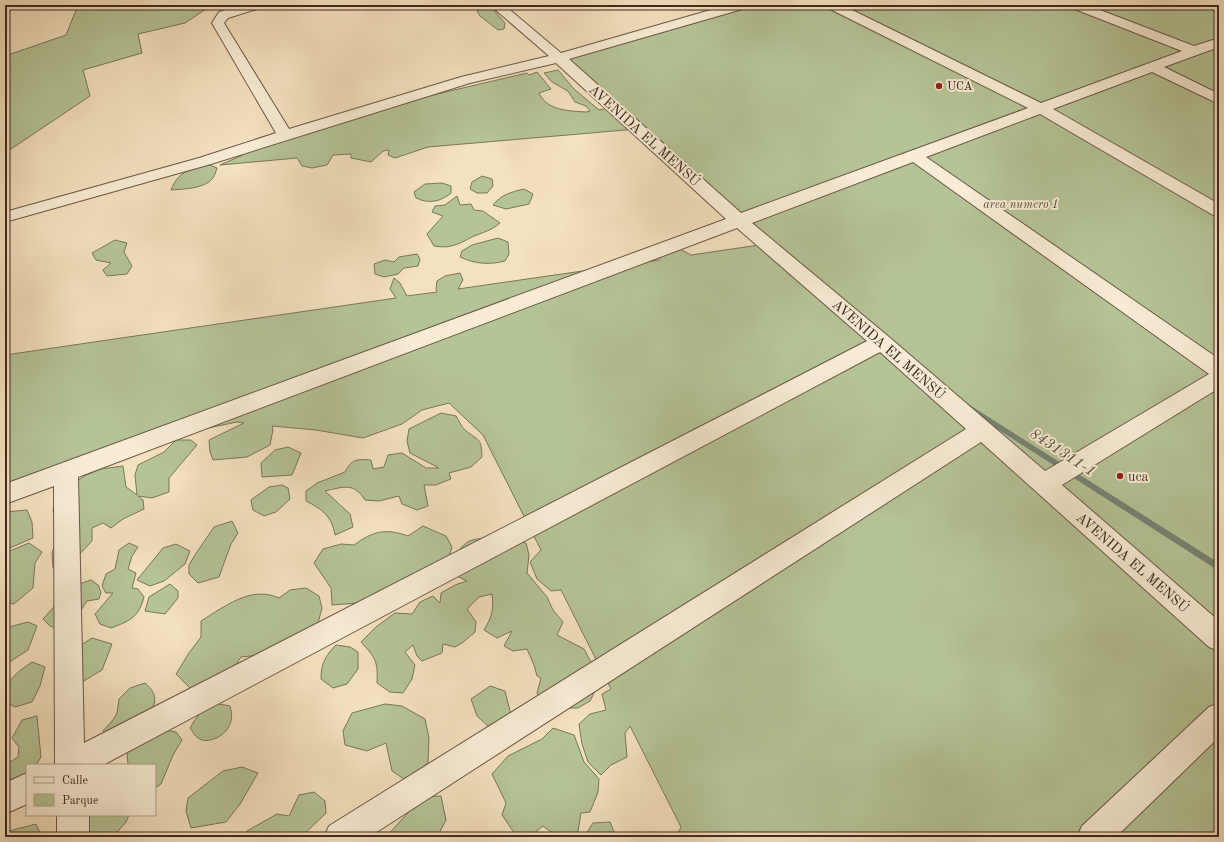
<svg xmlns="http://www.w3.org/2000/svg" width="1224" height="842" font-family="'Old Standard TT',serif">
  <rect width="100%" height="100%" fill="#f4e1bf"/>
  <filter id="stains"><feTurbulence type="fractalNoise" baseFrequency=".005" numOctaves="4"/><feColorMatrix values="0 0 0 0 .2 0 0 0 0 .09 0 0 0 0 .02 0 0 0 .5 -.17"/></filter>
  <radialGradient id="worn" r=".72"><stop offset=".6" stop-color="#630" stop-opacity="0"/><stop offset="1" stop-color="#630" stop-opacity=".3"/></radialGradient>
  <g fill="#b5c497" stroke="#7a765b">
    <path d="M 78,5 L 212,5 L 185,23 L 138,34 L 142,53 L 83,70 L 90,96 L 8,151 L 5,152 L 5,56 L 66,35 Z"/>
    <path d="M 733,5 L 1219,5 L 1219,837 L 676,837 L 681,827 L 630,726 L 625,733 L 627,757 L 611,765 L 601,775 L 588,762 L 582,744 L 579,724 L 590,714 L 606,710 L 602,694 L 611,689 L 561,590 L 551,591 L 537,579 L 530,562 L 541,550 L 483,435 L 449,403 L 422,410 L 402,424 L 363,438 L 316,430 L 272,426 L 273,430 L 270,445 L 247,457 L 213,460 L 210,452 L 209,440 L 244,423 L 237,422 L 189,432 L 5,490 L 5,355 L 396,298 L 390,289 L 394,278 L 400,283 L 407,296 L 437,292 L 436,289 L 437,281 L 445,276 L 460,273 L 463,280 L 458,289 L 659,260 L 662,255 L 680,249 L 691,255 L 766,244 L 637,129 L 428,147 L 395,158 L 388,155 L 389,150 L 383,151 L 371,162 L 351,158 L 351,154 L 333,155 L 327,165 L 312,168 L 302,166 L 297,158 L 220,165 L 243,155 L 244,150 L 403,102 L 527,73 L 529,75 L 537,72 L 551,89 L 539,93 C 547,111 570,111 586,112 L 590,111 L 586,106 L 575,102 L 568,91 L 552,82 L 544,73 L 558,70 L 574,89 L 599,110 L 613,107 L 559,58 Z"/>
    <path d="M 485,7 L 492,8 L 505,23 L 504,29 L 498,30 L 480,16 L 477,11 Z"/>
    <path d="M 210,165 L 217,168 C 216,171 215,175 213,178 C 205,189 183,189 171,190 C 179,170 191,169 210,165 Z"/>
    <path d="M 482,176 L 492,179 L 493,186 L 487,193 L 477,193 L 470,189 L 472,182 Z"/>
    <path d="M 442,183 L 451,186 L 451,193 C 440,202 429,204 416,198 L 414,192 L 425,184 Z"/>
    <path d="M 524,189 L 533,194 L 529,204 L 506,209 L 493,205 C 501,195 511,192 524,189 Z"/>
    <path d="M 457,196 L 460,205 L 471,204 L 474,210 L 483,211 L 500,223 C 491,231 483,232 472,237 C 459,244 450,249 434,246 L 427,234 L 443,216 L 432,212 L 435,206 L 445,205 Z"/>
    <path d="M 498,238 L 508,242 L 509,254 L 505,261 C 490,265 475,264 460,257 L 462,251 L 472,245 Z"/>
    <path d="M 115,240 L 127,243 L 124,252 L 132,266 L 127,274 L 107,276 L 103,270 L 111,263 L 96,260 L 92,253 Z"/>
    <path d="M 417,254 L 420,259 L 418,266 L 404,268 L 398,274 L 384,277 L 375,274 L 374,264 L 385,260 L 394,262 L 399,257 Z"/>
    <path d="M 441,413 L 456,416 C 459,420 461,427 465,430 C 479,442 481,436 482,457 L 471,467 L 449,473 L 451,479 L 436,485 L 424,485 L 428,506 L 417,510 L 402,504 L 399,496 L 379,501 L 365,500 C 354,482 343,487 325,491 L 350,514 L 353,527 L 335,535 C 332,516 322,509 306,501 L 306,491 L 317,483 L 345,472 C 352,459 356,459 371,460 L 373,469 L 384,467 L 388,455 L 402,453 L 426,468 L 439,468 L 410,453 L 407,441 L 409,429 Z"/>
    <path d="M 176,440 L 191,440 L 197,445 L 169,478 L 169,492 L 152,498 L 138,496 L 143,500 L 144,509 L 123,519 L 111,528 L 103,523 L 92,528 L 92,541 L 78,556 L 53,568 L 52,553 L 58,536 L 53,510 L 57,495 L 86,475 L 101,469 L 123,466 L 126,487 L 137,495 L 135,475 L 138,465 L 164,452 Z"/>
    <path d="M 288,447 L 301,453 L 292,475 L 262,477 L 261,463 L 275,450 Z"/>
    <path d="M 282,485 L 288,488 L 290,499 L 276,512 L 264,516 L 253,510 L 251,500 L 269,487 Z"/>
    <path d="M 27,510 L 32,522 L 33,538 L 5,550 L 5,512 Z"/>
    <path d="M 232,521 L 238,533 L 231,544 L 219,577 L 198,583 L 189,574 L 189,565 L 195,555 L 214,527 Z"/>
    <path d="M 423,526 L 446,536 L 452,547 L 446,565 L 371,602 L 332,605 L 331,588 L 314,563 L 323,549 L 341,544 L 354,545 C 373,531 386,528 408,536 Z"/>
    <path d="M 492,538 L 526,543 L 529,555 L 527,573 L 547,597 L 553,610 L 563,622 L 557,635 L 584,649 L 592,664 L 597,687 L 590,701 L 578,708 L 557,708 L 542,702 L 537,693 L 541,678 L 537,676 L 534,665 L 527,649 L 513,651 L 504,646 L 512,631 L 497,638 L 484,630 C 492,617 494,609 492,594 L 479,597 L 467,609 L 476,622 L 475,632 L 462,643 L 455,647 L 443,644 L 442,653 L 422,661 L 417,656 L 413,645 L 405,652 L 415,665 L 412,679 L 403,693 L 390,692 L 377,683 C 378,662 376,658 361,642 L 376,627 L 395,613 L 412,614 L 420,602 L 433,596 L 440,603 L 441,593 L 455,585 L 467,581 L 457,576 L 453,558 C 467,539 469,539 492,538 Z"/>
    <path d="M 29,543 L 42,552 L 35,563 L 33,588 L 14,604 L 5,602 L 5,553 Z"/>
    <path d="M 129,543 L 138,547 L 132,556 L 128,569 L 136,573 L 132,588 L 138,589 L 144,597 C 139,617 130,621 111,628 L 100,624 L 95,614 L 113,593 L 106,593 L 102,586 L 106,574 L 115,569 L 119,550 Z"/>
    <path d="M 176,544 L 190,551 L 185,564 L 164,581 L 150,586 L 137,580 L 163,548 Z"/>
    <path d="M 91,580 L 98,585 L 101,592 L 99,599 L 87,601 L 80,612 L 57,629 L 50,626 L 43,619 L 61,599 L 79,584 Z"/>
    <path d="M 170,584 L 178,591 L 178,598 L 165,614 L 145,611 L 149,597 Z"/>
    <path d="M 306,588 L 319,596 L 322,608 L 317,627 L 269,654 L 241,657 L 233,669 L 192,690 L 176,674 L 189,653 L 201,637 L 201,621 C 224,607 251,585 279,598 L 290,590 Z"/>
    <path d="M 28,622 L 37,626 L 28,650 L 5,665 L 5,628 Z"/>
    <path d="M 92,638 L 112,644 L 102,670 L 62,694 L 78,647 Z"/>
    <path d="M 336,645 L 350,647 L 358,652 L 358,669 L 347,684 L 333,688 L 321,679 C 321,664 325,656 336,645 Z"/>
    <path d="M 32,662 L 45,667 L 40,686 L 32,702 L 15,707 L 5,702 C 5,680 16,673 32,662 Z"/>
    <path d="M 145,683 C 174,707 131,726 112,739 L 103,731 L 113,720 L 117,713 L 119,699 L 130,688 Z"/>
    <path d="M 490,686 L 505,691 L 511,715 L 488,726 L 477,716 L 471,699 Z"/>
    <path d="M 219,704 L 230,706 C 232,713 233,720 228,728 C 224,736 207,745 198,738 C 195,736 192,731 190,728 C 198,714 203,708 219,704 Z"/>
    <path d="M 385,704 L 402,706 L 425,719 L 429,738 L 428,762 L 410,783 L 392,771 L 386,743 L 367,751 L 345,745 L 343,731 L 352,713 Z"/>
    <path d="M 37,716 L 41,757 L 36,765 L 27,765 L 27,777 L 5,795 L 5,762 L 10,762 L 18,757 L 19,747 L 12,738 L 22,720 Z"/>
    <path d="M 553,728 L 574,735 L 584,762 L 599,779 L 598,792 L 590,812 L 581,813 L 577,837 L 558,837 L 543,826 L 529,837 L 517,837 L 502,815 L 506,803 L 492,774 L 508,756 L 542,739 Z"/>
    <path d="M 158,729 L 176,732 L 182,740 L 173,755 L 161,784 L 155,788 L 155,765 L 128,765 L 127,752 Z"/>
    <path d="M 242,767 L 258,773 L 240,804 L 226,822 L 191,828 L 186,811 L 188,798 L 223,771 Z"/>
    <path d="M 314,792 L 325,801 L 326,813 L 301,837 L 247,837 L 247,831 L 277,814 L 289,816 L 299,795 Z"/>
    <path d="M 441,796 L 446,820 L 437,837 L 386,837 L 422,797 Z"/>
    <path d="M 91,815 L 129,815 L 126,822 L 113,837 L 86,837 L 87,819 Z"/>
    <path d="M 610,822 L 614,832 L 610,837 L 584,837 L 593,823 Z"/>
    <path d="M 36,824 L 42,837 L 5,837 L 5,832 Z"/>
  </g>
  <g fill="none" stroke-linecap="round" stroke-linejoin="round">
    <path fill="#778274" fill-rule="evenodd" d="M 968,404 L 1219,563 L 1219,571 L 966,409 L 965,407 Z"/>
    <g stroke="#6c5747" stroke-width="2">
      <g id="minor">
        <path d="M 243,5 L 262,5 L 260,8 L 228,18 L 224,23 L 289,129 L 461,77 L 549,56 L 490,5 L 504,5 L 561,53 L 728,5 L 748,5 L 746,8 L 569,59 L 741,213 L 1028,108 L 828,8 L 826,5 L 842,5 L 1041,103 L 1182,51 L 1072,8 L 1070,5 L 1087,5 L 1194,46 L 1219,38 L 1219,47 L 1164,67 L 1219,94 L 1219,104 L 1152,72 L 1053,109 L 1219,204 L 1219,216 L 1213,215 L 1040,114 L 926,157 L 1219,359 L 1219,388 L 1062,485 L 1219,621 L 1219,651 L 1209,647 L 981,442 L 369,837 L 324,837 L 329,826 L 966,429 L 880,352 L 103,765 L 55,765 L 54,486 L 5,504 L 5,484 L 726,219 L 556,63 L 470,83 L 211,164 L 5,222 L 5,212 L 199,158 L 276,133 L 212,23 L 219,12 ZM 913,162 L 1209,374 L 1045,471 L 889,337 L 752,223 ZM 737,228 L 867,341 L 84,743 L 78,477 Z"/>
        <path d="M 1219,703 L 1219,737 L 1116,837 L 1077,837 L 1082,826 L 1209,707 Z"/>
        <path d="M 27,773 L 27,804 L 5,814 L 5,783 Z"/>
        <rect x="57" y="815" width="32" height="22"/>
      </g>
    </g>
    <use href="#minor" fill="#f8ecd5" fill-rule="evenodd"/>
  </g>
  <g fill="#8f2418" stroke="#f8ecd5" stroke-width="1.5">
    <circle cx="939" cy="86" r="4"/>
    <circle cx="1120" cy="476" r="4"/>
  </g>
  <g text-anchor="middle" stroke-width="4" stroke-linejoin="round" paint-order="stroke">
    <g font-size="12" fill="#3f291f" stroke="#f8ecd5" text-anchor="start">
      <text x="947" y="90">UCA</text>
    </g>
    <g font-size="12" font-style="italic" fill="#5c503d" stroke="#f8ecd5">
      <text x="1021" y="208">area numero 1</text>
    </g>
    <g font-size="14" fill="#3f291f" stroke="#f8ecd5">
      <text transform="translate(645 135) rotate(42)" y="5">AVENIDA EL MENSÚ</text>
      <text transform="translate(889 349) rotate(41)" y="5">AVENIDA EL MENSÚ</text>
      <text transform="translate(1133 562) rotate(41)" y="5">AVENIDA EL MENSÚ</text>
    </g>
    <g font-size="14" fill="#3f291f" stroke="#f8ecd5" text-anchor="start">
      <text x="1128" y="481">uca</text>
    </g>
    <g font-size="15" font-style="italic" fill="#564e42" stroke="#f8ecd5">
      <text transform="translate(1063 452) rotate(33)" y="5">8431311-1</text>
    </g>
  </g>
  <rect width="1224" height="842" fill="none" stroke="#f4e1bf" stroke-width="20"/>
  <rect x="6" y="6" width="1212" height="830" fill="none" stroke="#3f291f" stroke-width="2"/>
  <rect x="10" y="10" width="1204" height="822" fill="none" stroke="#3f291f"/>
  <rect x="26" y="764" width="130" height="52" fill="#f8ecd5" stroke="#ae9e8c"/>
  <rect x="34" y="777" width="20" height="6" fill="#f8ecd5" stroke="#ae9e8c"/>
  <text x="62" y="784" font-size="12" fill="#3f291f">Calle</text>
  <rect x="34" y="794" width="20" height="12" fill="#b5c497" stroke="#ae9e8c"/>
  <text x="62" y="804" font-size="12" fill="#3f291f">Parque</text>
  <rect width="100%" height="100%" filter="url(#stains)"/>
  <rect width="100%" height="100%" fill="url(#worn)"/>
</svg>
